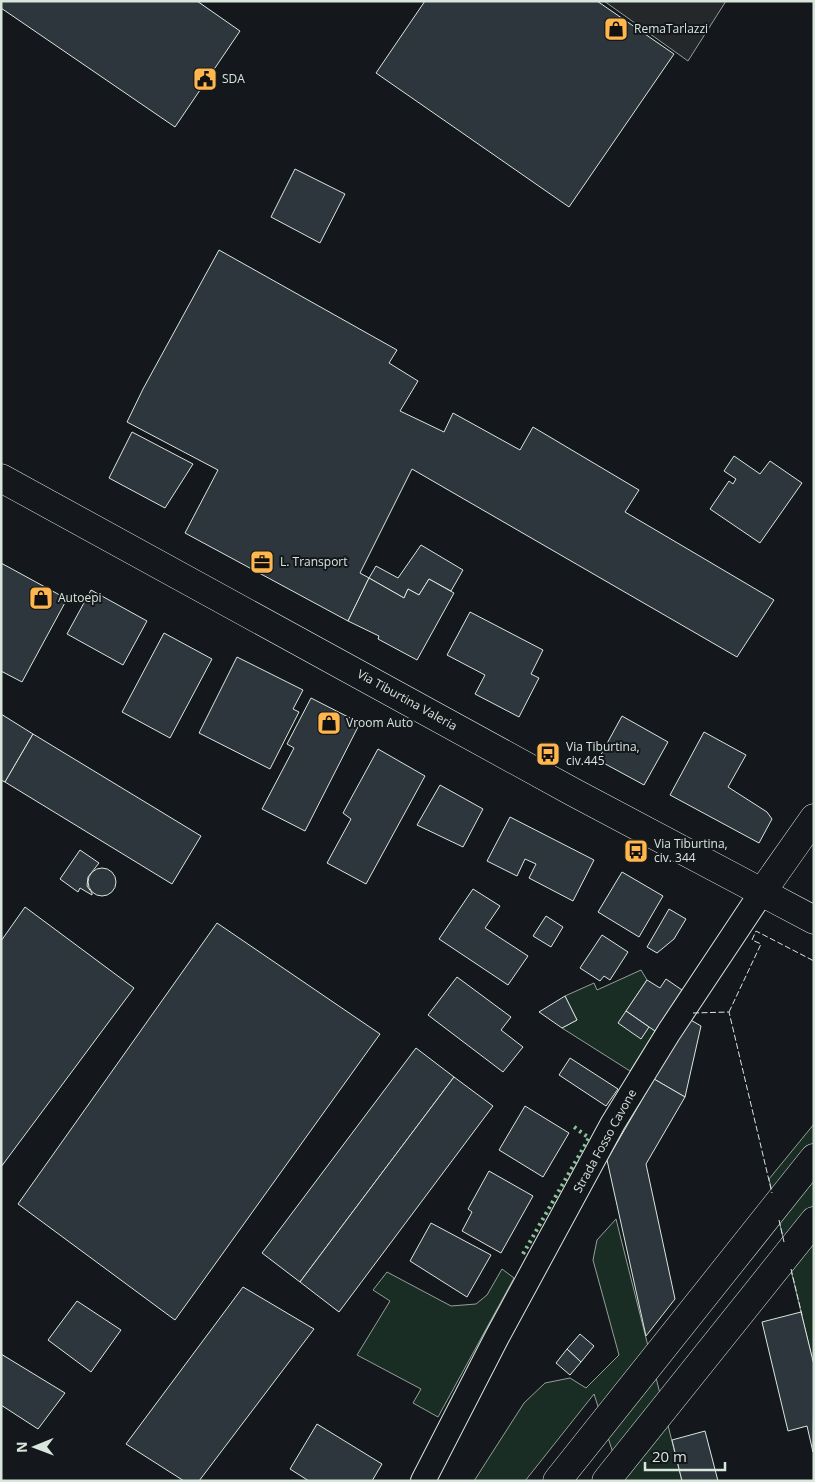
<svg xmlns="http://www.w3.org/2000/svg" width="815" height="1482" font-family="'Open Sans',sans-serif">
  <rect width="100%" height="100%" fill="#14181c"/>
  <g fill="#1a2d24" stroke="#939e99">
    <path d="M 641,970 L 647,980 L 626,1011 L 655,1031 L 630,1071 L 562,1028 L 577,1020 L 565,996 L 594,983 L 597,990 Z"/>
    <path d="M 814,1124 L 814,1366 L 769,1179 Z"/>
    <path d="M 616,1219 L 682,1481 L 622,1481 L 594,1394 L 525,1481 L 474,1481 L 524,1403 L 545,1383 L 570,1378 L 586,1388 L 619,1355 L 593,1260 L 597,1240 Z"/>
    <path d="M 502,1269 L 514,1278 L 438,1417 L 413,1403 L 421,1389 L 357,1355 L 390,1301 L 373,1290 L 387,1272 L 451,1306 L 476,1304 L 487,1295 Z"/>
  </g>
  <path fill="#24282b" stroke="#939e99" d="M 604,1 L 726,1 L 688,61 Z"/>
  <g fill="#2c363c" stroke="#d8e6dc">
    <path d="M 1,1 L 197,1 L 240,31 L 175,127 L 1,8 Z"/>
    <path d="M 425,1 L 597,1 L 674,54 L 569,207 L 376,73 Z"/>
    <path d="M 295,169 L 345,194 L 320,243 L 271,217 Z"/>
    <path d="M 219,250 L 397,350 L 389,363 L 418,381 L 400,411 L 444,432 L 453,413 L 520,450 L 533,427 L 639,490 L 625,512 L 774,600 L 737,657 L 412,469 L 360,573 L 369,578 L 348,621 L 185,533 L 218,470 L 127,422 L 143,389 Z"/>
    <path d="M 132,432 L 193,464 L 165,508 L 109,478 Z"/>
    <path d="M 734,456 L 760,474 L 770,461 L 802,483 L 760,543 L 710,509 L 729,481 L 733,484 L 736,479 L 724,471 Z"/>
    <path d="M 421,545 L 463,570 L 451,591 L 429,579 L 419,595 L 408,589 L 404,598 L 369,578 L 376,566 L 398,578 Z"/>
    <path d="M 1,563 L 67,599 L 22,682 L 1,671 Z"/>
    <path d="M 369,578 L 404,598 L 408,589 L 419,595 L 429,579 L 454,593 L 417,660 L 378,639 L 379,636 L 348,621 Z"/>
    <path d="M 91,590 L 147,621 L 123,665 L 67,634 Z"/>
    <path d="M 470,612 L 543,650 L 531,674 L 539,678 L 519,717 L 475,694 L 485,675 L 447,655 Z"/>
    <path d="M 164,633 L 212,659 L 170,738 L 122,712 Z"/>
    <path d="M 237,657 L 303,690 L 293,709 L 299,712 L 270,769 L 199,733 Z"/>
    <path d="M 311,698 L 360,723 L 305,831 L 262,809 L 294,748 L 287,744 Z"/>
    <path d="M 1,714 L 33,734 L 5,782 L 1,780 Z"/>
    <path d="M 622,716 L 668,742 L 644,785 L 598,760 Z"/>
    <path d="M 704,732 L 746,755 L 728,787 L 767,812 L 772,819 L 759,843 L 670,795 Z"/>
    <path d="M 33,734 L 201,836 L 172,884 L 5,782 Z"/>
    <path d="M 378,749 L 425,776 L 366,884 L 327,863 L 351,819 L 343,813 Z"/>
    <path d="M 440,785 L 483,809 L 463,847 L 417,825 Z"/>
    <path d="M 510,817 L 594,860 L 573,901 L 529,878 L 536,864 L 525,859 L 517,876 L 487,861 Z"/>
    <path d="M 80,850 L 99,863 L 88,877 L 87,886 L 92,893 L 92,895 L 80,888 L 78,892 L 60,879 Z"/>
    <circle cx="102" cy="882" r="14"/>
    <path d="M 622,872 L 663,896 L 639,937 L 598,912 Z"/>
    <path d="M 473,889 L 500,906 L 485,928 L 528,956 L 508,985 L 439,939 Z"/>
    <path d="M 25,907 L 134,988 L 1,1167 L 1,941 Z"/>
    <path d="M 669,909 L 686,919 L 674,939 L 657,953 L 647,947 Z"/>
    <path d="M 546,916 L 563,927 L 551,947 L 533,936 Z"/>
    <path d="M 217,923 L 380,1034 L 175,1320 L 18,1204 Z"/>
    <path d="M 602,935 L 628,952 L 610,980 L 604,976 L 600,981 L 580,968 Z"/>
    <path d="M 457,977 L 511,1017 L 501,1030 L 523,1047 L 503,1072 L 428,1015 Z"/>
    <path d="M 666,979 L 682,990 L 655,1031 L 626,1011 L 647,980 L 660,988 Z"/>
    <path d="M 565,996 L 577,1020 L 562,1028 L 539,1012 Z"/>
    <path d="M 626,1011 L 649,1027 L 641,1039 L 618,1023 Z"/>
    <path d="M 689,1019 L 701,1026 L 685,1097 L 654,1079 Z"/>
    <path d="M 416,1048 L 454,1077 L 300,1282 L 262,1253 Z"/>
    <path d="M 570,1058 L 618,1089 L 606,1106 L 559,1075 Z"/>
    <path d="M 454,1077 L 493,1106 L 339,1312 L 300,1282 Z"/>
    <path d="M 654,1079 L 685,1097 L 646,1164 L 675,1299 L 646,1336 L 607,1160 Z"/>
    <path d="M 525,1106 L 569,1133 L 543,1177 L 499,1150 Z"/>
    <path d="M 489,1171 L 533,1196 L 501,1253 L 462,1231 L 472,1212 L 468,1209 Z"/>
    <path d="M 431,1223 L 491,1255 L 467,1297 L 410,1261 Z"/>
    <path d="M 243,1287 L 314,1329 L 199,1481 L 184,1481 L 126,1444 Z"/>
    <path d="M 77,1301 L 121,1330 L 91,1372 L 48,1340 Z"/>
    <path d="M 801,1312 L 814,1365 L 813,1452 L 807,1426 L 788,1431 L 762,1322 Z"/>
    <path d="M 580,1334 L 594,1346 L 581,1362 L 567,1349 Z"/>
    <path d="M 567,1349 L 581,1362 L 570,1375 L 556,1363 Z"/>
    <path d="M 1,1354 L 65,1393 L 38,1429 L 1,1405 Z"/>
    <path d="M 317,1424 L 382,1464 L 372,1481 L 309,1481 L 290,1469 Z"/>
    <path d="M 705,1431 L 718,1481 L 682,1481 L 672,1440 Z"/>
  </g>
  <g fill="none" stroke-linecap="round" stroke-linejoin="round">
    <g stroke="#d8e6dc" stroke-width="26">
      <path id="minor" d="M 423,1481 L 497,1337 L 613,1123 L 669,1032 L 762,892"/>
    </g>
    <g stroke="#d8e6dc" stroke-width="29">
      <path id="tertiary" d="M 762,892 L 814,818"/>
    </g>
    <g stroke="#d8e6dc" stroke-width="29">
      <path id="primary" d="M 1,478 L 573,792 L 814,920"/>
    </g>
    <g stroke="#d8e6dc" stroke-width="29">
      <g id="trunk">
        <path d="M 557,1481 L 814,1158"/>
        <path d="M 606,1481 L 814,1221"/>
      </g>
    </g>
    <use href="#minor" stroke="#14181c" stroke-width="24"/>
    <use href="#tertiary" stroke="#14181c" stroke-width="28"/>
    <use href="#primary" stroke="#14181c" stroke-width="28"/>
    <use href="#trunk" stroke="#14181c" stroke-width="28"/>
    <path stroke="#8ac095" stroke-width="4" stroke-dasharray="2.5 4" stroke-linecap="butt" d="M 523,1254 L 589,1138 L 573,1126"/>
    <g stroke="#d8e6dc" stroke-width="1" stroke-dasharray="6 2.5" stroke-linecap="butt">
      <path d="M 729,1012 L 761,944 L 752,940 L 756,931 L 814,961"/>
      <path d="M 693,1013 L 729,1012 L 772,1193"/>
      <path d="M 779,1220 L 784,1242"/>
      <path d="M 791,1269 L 802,1315"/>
    </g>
  </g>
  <defs>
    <g id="shop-square" transform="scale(1.25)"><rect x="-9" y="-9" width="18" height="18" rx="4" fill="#ffb74d" stroke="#14181c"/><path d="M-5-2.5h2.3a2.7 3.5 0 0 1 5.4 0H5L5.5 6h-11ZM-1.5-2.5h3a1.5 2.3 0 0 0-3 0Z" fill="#111"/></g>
    <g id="civic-square" transform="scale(1.25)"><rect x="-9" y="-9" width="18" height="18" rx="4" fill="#ffb74d" stroke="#14181c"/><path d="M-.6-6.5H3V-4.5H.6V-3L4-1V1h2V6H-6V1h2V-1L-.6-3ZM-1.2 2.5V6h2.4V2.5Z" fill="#111"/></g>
    <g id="office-square" transform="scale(1.25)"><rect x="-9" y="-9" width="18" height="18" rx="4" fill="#ffb74d" stroke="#14181c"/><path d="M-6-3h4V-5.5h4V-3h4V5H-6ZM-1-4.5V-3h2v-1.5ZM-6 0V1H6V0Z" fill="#111"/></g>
    <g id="bus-square" transform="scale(1.25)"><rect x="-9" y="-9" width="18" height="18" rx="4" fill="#ffb74d" stroke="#14181c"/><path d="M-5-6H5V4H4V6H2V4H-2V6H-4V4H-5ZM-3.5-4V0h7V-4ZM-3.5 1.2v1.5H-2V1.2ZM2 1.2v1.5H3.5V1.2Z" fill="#111"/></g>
  </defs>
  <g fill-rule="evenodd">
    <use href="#shop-square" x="616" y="29"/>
    <use href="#civic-square" x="205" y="79"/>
    <use href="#office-square" x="262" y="562"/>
    <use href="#shop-square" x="41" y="598"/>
    <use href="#shop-square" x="329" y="723"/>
    <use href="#bus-square" x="548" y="754"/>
    <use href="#bus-square" x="636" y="851"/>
  </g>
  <g text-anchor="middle" stroke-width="4" stroke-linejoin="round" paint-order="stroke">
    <g font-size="12" fill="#d8e6dc" stroke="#14181c" text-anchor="start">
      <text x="634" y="33">RemaTarlazzi</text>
      <text x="222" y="83">SDA</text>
      <text x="280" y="566">L. Transport</text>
      <text x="58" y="602">Autoepi</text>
      <text x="346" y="727">Vroom Auto</text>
      <text x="566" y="751">Via Tiburtina,<tspan x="566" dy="14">civ.445</tspan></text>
      <text x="654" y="848">Via Tiburtina,<tspan x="654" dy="14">civ. 344</tspan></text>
    </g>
    <g font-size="12" fill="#d8e6dc" stroke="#14181c">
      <text transform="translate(407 700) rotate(29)" y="4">Via Tiburtina Valeria</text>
      <text transform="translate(605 1141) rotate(-61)" y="4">Strada Fosso Cavone</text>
    </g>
  </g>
  <rect width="815" height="1482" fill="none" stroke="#d8e6dc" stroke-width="5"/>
  <g transform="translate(35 1447) rotate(269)" stroke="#14181c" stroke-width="4" paint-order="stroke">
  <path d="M0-4L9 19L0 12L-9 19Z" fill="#d8e6dc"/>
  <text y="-8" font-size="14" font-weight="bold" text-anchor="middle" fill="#d8e6dc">N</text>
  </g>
  <path d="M645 1462v8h80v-8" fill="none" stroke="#d8e6dc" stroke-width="2.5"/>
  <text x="652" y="1462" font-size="15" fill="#d8e6dc" stroke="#14181c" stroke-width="4" paint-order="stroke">20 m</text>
</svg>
